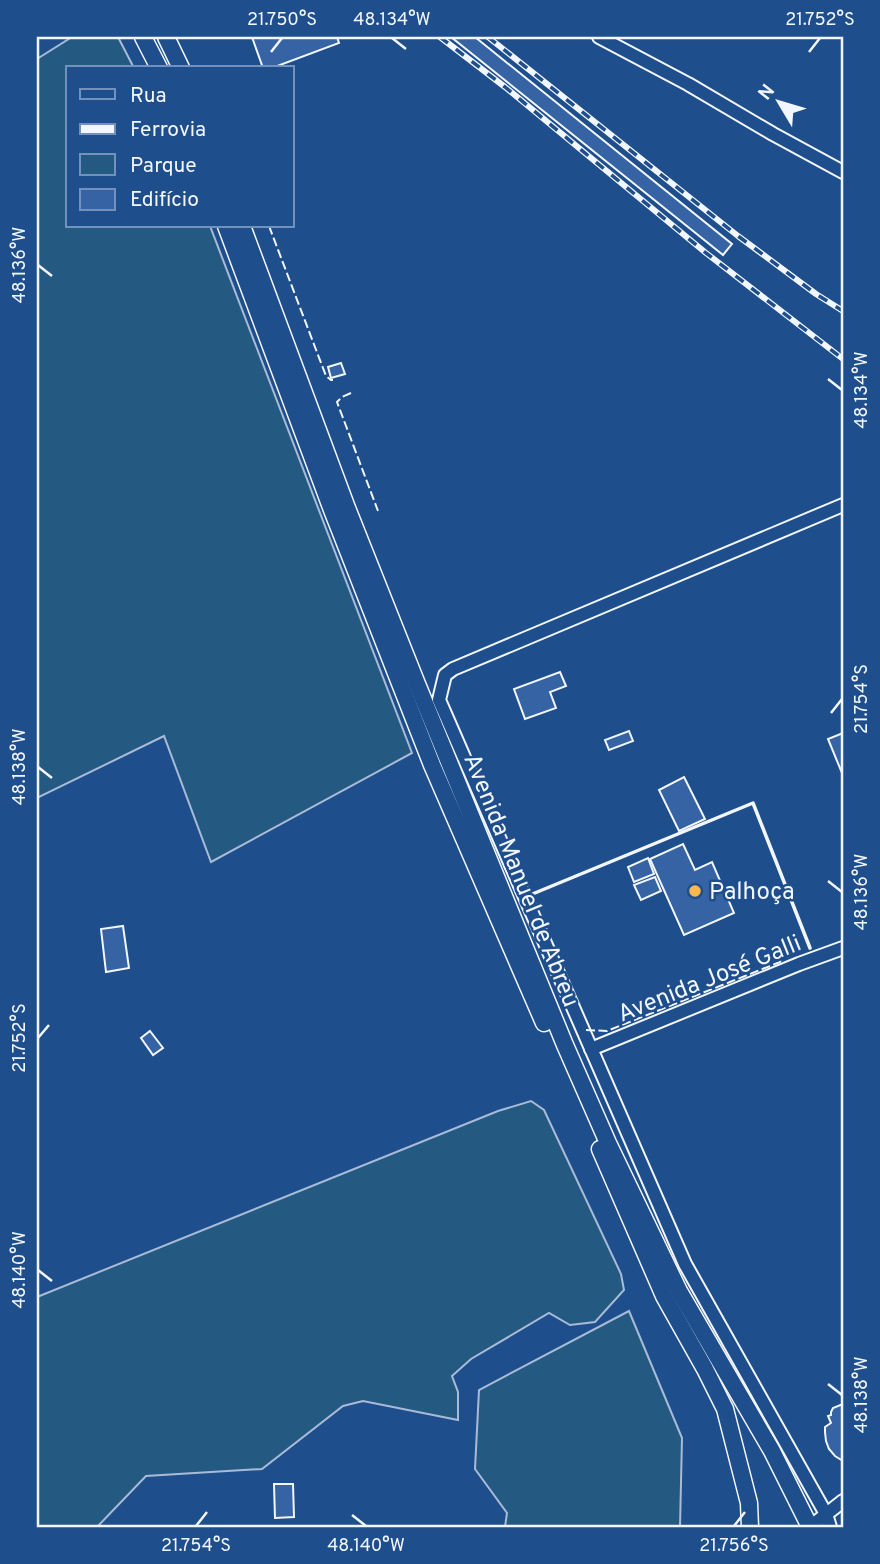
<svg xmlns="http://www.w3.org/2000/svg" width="880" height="1564" font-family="Overpass,sans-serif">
  <rect width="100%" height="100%" fill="#1f4e8c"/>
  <g fill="#245a82" stroke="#a8bbd7" stroke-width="2">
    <path d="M 72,37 L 118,37 L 134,68 L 68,68 L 68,226 L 210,226 L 412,753 L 211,862 L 164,736 L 37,798 L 37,59 Z"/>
    <path d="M 531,1101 L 544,1110 L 621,1274 L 624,1290 L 595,1322 L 570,1325 L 549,1313 L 471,1359 L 452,1376 L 458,1392 L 458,1420 L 363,1401 L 343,1406 L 262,1469 L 146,1476 L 97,1527 L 37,1527 L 37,1297 L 498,1111 Z"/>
    <path d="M 629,1311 L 682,1438 L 680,1527 L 505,1527 L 507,1513 L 475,1469 L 479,1390 Z"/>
  </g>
  <g fill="#3563a3" stroke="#f2f6ff" stroke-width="2">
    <path d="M 252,37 L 337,37 L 339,43 L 272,68 L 263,68 Z"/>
    <path d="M 451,37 L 475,37 L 732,244 L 723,255 Z"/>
    <path d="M 341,363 L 345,374 L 331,378 L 328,367 Z"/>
    <path d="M 560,672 L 566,686 L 550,692 L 556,708 L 525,719 L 514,689 Z"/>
    <path d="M 629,731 L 633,741 L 609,750 L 605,740 Z"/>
    <path d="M 843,733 L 843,772 L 842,773 L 828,739 Z"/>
    <path d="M 684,777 L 705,819 L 679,831 L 659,790 Z"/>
    <path d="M 683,844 L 695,870 L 712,862 L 734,913 L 684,935 L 650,859 Z"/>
    <path d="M 648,858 L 654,874 L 634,882 L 628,867 Z"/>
    <path d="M 655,877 L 661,891 L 641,900 L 634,885 Z"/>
    <path d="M 123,926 L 129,968 L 106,972 L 101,929 Z"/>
    <path d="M 150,1031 L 163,1048 L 153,1055 L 141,1038 Z"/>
    <path d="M 843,1404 L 843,1461 L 835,1456 L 829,1449 L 826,1441 L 825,1432 L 825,1427 L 831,1423 L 828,1416 L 831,1415 L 831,1412 L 833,1408 Z"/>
    <path d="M 274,1484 L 293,1484 L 294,1517 L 275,1518 Z"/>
  </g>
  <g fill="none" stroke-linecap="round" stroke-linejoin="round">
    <g stroke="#f2f6ff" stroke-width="16">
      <g id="minor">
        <path d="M 599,37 L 688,84 L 773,134 L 843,172"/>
        <path d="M 591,1049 L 799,964 L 843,948"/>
        <path d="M 810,1527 L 843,1501"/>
        <path d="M 830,1527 L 826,1514 L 685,1264 L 439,700 L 445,675 L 453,669 L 843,505"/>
      </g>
    </g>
    <g stroke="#f2f6ff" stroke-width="19">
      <g id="secondary">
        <path d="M 143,37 L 159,68"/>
        <path d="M 166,37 L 181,68"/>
        <path d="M 226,226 L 332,510 L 432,765 L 544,1023"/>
        <path d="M 242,226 L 347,508 L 417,684 L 565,1045 L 608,1143 L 679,1291 L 772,1451 L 810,1527"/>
        <path d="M 600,1149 L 664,1296 L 705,1369 L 725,1409 L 749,1503 L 750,1527"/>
      </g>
    </g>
    <use href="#minor" stroke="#1f4e8c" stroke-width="12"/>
    <use href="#secondary" stroke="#1f4e8c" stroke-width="16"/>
    <g stroke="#f2f6ff" stroke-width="6">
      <g id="rail">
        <path d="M 440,37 L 505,87 L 706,253 L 843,359"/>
        <path d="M 488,37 L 738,236 L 816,294 L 843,311"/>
      </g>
    </g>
    <use href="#rail" stroke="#1f4e8c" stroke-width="3.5" stroke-dasharray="10" stroke-linecap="butt"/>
    <g stroke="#f2f6ff" stroke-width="2" stroke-dasharray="9 3.5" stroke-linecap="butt">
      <path d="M 269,226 L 326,376 L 331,380 L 333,380"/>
      <path d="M 351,393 L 342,397 L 337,402 L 378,511"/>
      <path d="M 586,1030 L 607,1031 L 780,962 L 783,953"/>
    </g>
    <path stroke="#f2f6ff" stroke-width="3.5" d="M 530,895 L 753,803 L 810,948"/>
  </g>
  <path fill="none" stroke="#f2f6ff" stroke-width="2.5" d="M 392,38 L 406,49M 271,52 L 282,38M 809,52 L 820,38M 38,265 L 52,276M 828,379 L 842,390M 831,713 L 842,699M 38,767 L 52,778M 828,881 L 842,892M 38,1038 L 49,1025M 38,1270 L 52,1281M 828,1384 L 842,1395M 352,1515 L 366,1526M 196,1526 L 207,1512M 734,1526 L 745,1512"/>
  <circle fill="#ffb74d" stroke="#1f4e8c" stroke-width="2.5" cx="695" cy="891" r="7"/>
  <g text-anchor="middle" stroke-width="5" stroke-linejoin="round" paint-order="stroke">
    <g font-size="24" fill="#f2f6ff" stroke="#1f4e8c">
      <text transform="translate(522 880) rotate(68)" y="8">Avenida Manuel de Abreu</text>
      <text transform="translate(709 978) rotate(-22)" y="8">Avenida José Galli</text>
    </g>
    <g font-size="24" fill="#f2f6ff" stroke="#1f4e8c" text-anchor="start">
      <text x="709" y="899">Palhoça</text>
    </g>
  </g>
  <rect width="880" height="1564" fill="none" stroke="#1f4e8c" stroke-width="77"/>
  <rect x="66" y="66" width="228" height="161" fill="#1f4e8c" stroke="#7391ba" stroke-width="2"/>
  <rect x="80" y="89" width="35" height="10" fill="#1f4e8c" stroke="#7391ba" stroke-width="2"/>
  <text x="130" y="102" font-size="21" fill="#f2f6ff">Rua</text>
  <rect x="80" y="124" width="35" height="10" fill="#f2f6ff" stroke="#7391ba" stroke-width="2"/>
  <text x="130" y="136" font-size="21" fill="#f2f6ff">Ferrovia</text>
  <rect x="80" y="154" width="35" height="21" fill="#245a82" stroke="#7391ba" stroke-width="2"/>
  <text x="130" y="172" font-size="21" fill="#f2f6ff">Parque</text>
  <rect x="80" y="189" width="35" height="21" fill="#3563a3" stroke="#7391ba" stroke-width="2"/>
  <text x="130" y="206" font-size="21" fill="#f2f6ff">Edifício</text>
  <g transform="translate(779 102) rotate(308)" stroke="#1f4e8c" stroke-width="5" paint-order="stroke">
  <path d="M0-5L12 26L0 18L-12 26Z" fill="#f2f6ff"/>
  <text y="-10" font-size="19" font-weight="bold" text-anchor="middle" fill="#f2f6ff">N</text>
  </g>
  <rect x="38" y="38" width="804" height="1488" fill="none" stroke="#f2f6ff" stroke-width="2.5"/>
  <g font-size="18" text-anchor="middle" fill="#f2f6ff">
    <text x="282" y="25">21.750°S</text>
    <text x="392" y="25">48.134°W</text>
    <text x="820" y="25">21.752°S</text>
    <text transform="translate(19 265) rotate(-90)" y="6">48.136°W</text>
    <text transform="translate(861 390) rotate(-90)" y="6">48.134°W</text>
    <text transform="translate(861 699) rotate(-90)" y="6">21.754°S</text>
    <text transform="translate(19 767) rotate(-90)" y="6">48.138°W</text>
    <text transform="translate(861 892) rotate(-90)" y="6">48.136°W</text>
    <text transform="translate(19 1038) rotate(-90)" y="6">21.752°S</text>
    <text transform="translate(19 1270) rotate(-90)" y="6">48.140°W</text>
    <text transform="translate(861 1395) rotate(-90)" y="6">48.138°W</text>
    <text x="196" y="1551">21.754°S</text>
    <text x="366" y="1551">48.140°W</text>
    <text x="734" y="1551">21.756°S</text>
  </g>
</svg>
